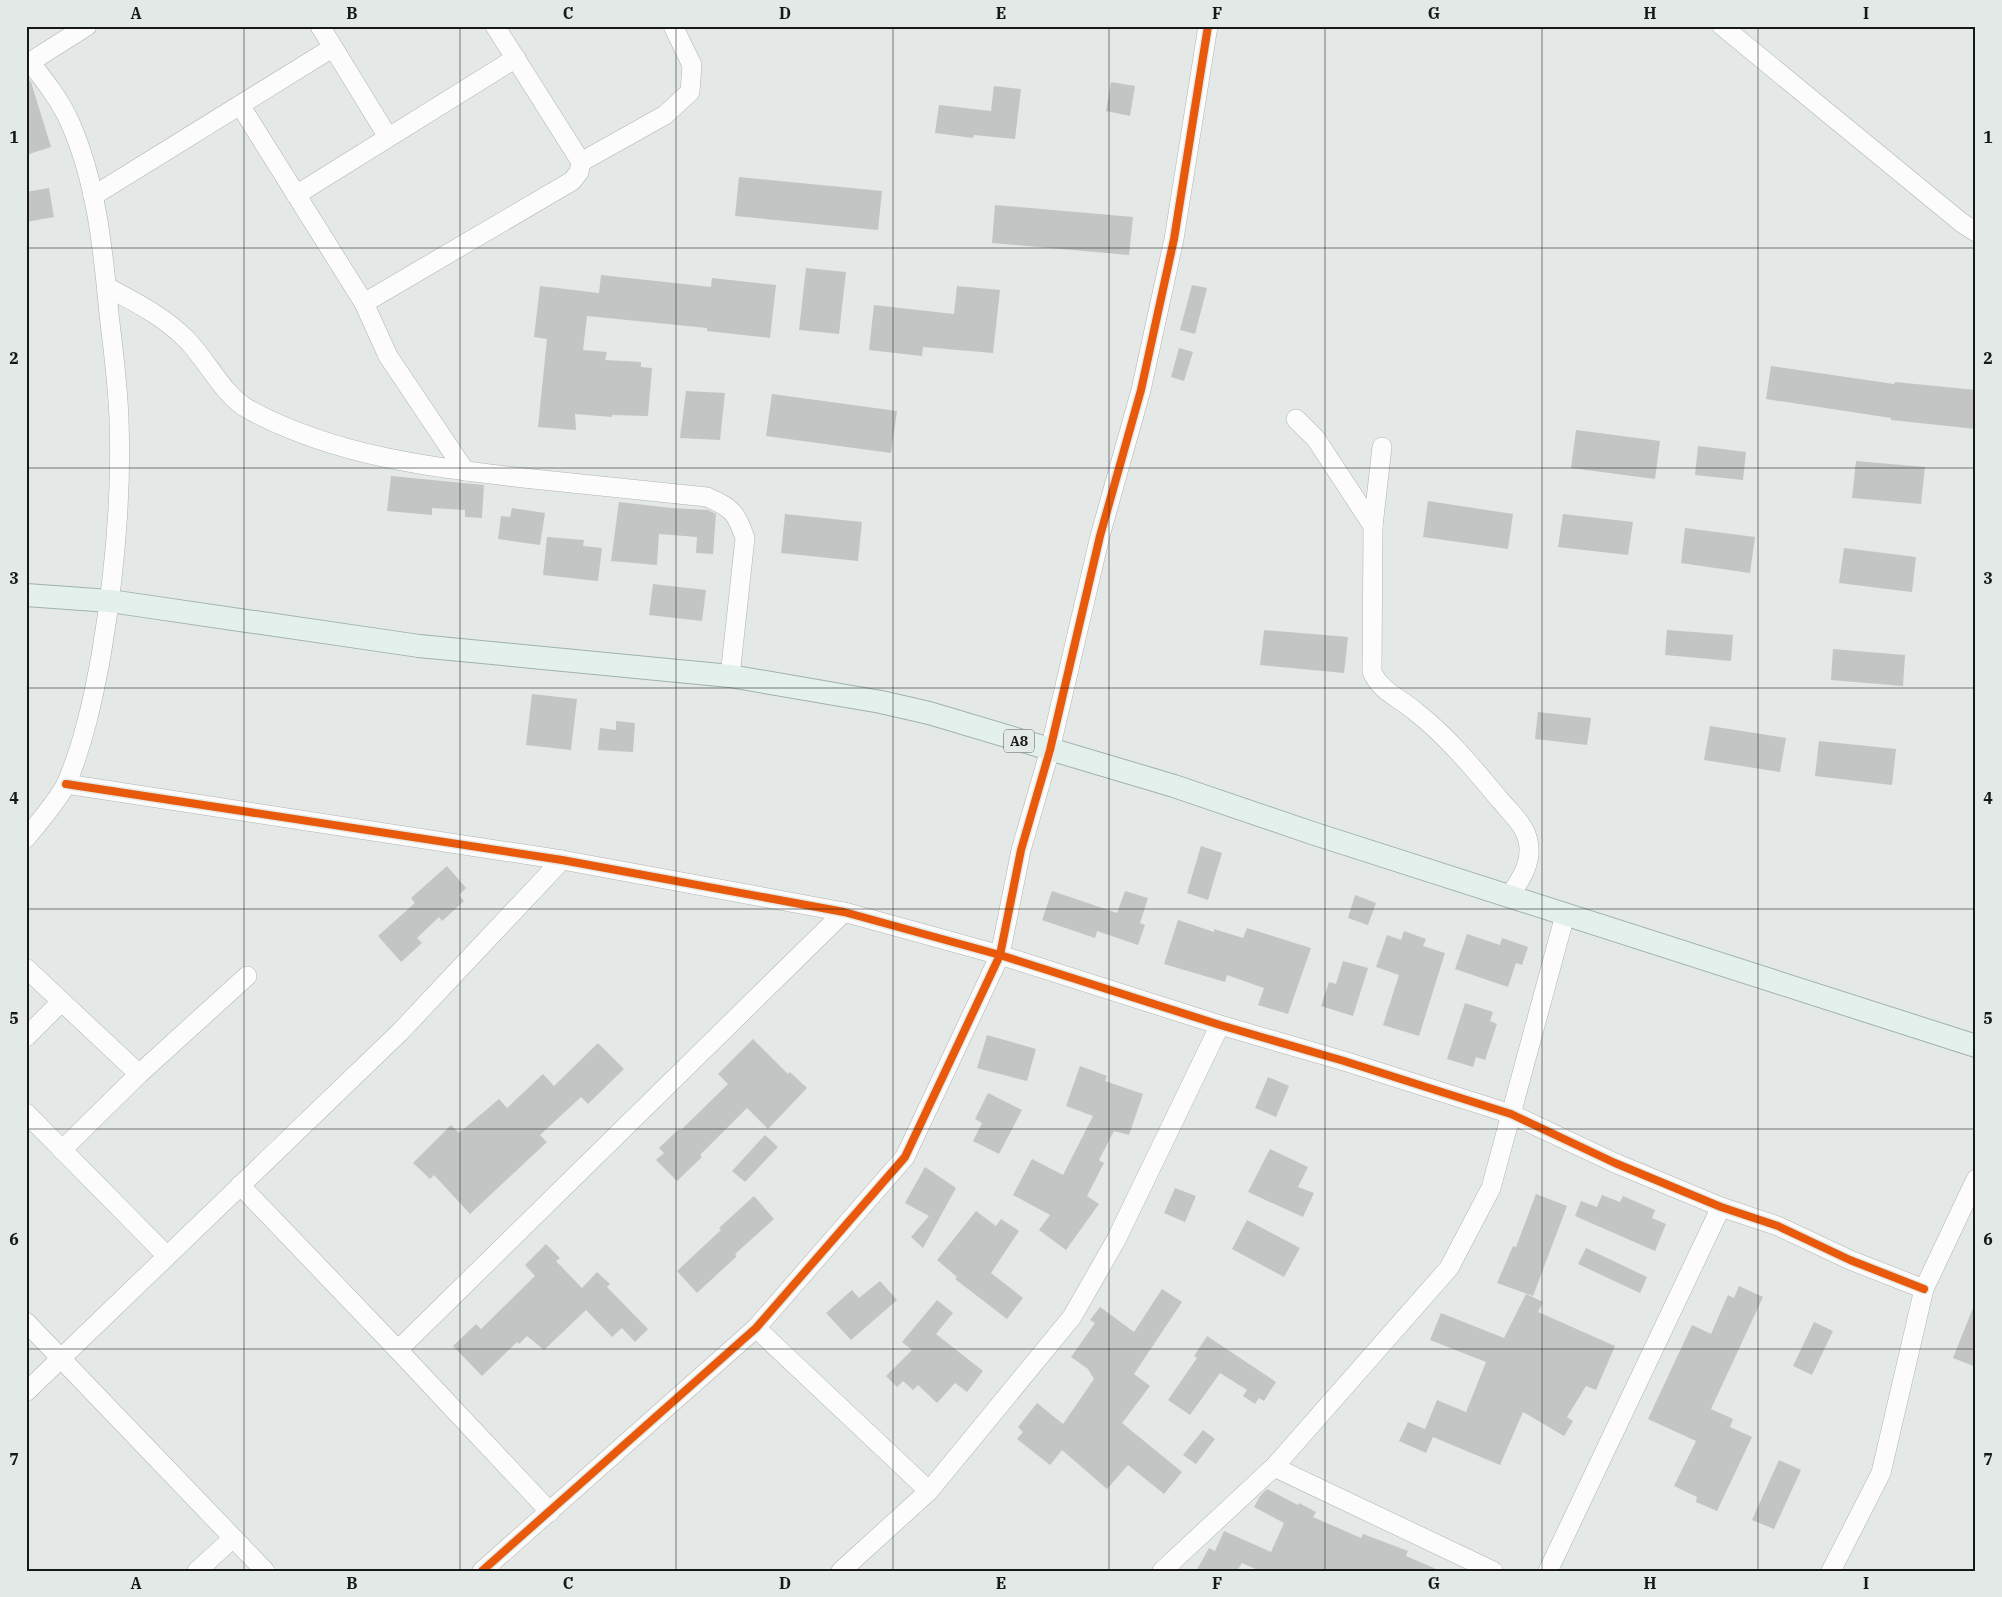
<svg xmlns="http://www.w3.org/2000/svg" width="2002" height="1597" font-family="'IBM Plex Serif',serif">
  <rect width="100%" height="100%" fill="#e4e8e6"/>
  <g fill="#c2c5c4">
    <path d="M 26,77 L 31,82 L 51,147 L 26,155 Z"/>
    <path d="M 1111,82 L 1135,86 L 1130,116 L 1106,111 Z"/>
    <path d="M 994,86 L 1021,89 L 1015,139 L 974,135 L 973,138 L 935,133 L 939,105 L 991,111 Z"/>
    <path d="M 739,177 L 882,191 L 878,230 L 735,216 Z"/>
    <path d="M 49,188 L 54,217 L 26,222 L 26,192 Z"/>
    <path d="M 995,205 L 1133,217 L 1129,255 L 992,243 Z"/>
    <path d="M 806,268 L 846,272 L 839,334 L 799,330 Z"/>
    <path d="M 601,275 L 711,287 L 712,278 L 776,285 L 770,338 L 707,331 L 707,328 L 587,316 L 583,350 L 607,352 L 605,360 L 641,362 L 641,367 L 652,368 L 648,416 L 612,415 L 612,417 L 575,414 L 576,430 L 538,427 L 547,339 L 534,337 L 540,286 L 599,293 Z"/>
    <path d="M 1192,285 L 1207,288 L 1195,334 L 1180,330 Z"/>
    <path d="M 957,286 L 1000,290 L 993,353 L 923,347 L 922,356 L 869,350 L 874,305 L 954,314 Z"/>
    <path d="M 1179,348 L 1193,352 L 1184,381 L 1171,377 Z"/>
    <path d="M 1771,366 L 1894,384 L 1895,382 L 1976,390 L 1976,429 L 1891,420 L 1891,418 L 1766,399 Z"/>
    <path d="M 686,391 L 725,393 L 720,440 L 680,438 Z"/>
    <path d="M 772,394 L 897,411 L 891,453 L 766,436 Z"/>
    <path d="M 1576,430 L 1660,441 L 1655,479 L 1571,468 Z"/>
    <path d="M 1698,446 L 1746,452 L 1743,480 L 1695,475 Z"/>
    <path d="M 1856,461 L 1925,467 L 1921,504 L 1852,498 Z"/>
    <path d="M 391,476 L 484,485 L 482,518 L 465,517 L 465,510 L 432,508 L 432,515 L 387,511 Z"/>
    <path d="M 1428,501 L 1513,514 L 1508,549 L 1423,537 Z"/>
    <path d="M 619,502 L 671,508 L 708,510 L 716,514 L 713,554 L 696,553 L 697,537 L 659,534 L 657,565 L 611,561 Z"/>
    <path d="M 512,508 L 545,513 L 540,545 L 498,539 L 501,516 L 510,517 Z"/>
    <path d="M 785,514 L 862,522 L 858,561 L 781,553 Z"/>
    <path d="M 1563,514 L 1633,522 L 1628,555 L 1558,547 Z"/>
    <path d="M 1685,528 L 1755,537 L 1750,573 L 1681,563 Z"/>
    <path d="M 547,537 L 584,540 L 583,546 L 602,548 L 598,581 L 543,575 Z"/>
    <path d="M 1844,548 L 1916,557 L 1912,592 L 1839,583 Z"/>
    <path d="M 653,584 L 706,590 L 702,621 L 649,615 Z"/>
    <path d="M 1264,630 L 1348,637 L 1344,673 L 1260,665 Z"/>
    <path d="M 1667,630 L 1733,635 L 1731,661 L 1665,655 Z"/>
    <path d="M 1833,649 L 1905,655 L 1903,686 L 1831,680 Z"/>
    <path d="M 532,694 L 577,699 L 571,750 L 526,745 Z"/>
    <path d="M 1538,712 L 1591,718 L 1587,745 L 1535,739 Z"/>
    <path d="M 616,721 L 635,723 L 633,752 L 598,750 L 600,728 L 616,730 Z"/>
    <path d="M 1710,726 L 1786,738 L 1780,772 L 1704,760 Z"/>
    <path d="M 1819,741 L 1896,749 L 1892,785 L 1815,776 Z"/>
    <path d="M 1201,846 L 1222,853 L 1208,900 L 1187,893 Z"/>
    <path d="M 447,866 L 466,888 L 459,895 L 464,901 L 442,921 L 439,917 L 417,938 L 422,943 L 401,962 L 378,936 L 415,903 L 411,898 Z"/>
    <path d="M 1052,891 L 1117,913 L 1125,891 L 1148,898 L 1140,923 L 1145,925 L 1138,945 L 1097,931 L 1095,938 L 1042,920 Z"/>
    <path d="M 1355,895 L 1376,903 L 1368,925 L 1348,918 Z"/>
    <path d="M 1178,920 L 1214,932 L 1214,929 L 1243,938 L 1247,928 L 1311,948 L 1288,1014 L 1258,1005 L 1264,988 L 1227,975 L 1225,982 L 1164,964 Z"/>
    <path d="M 1404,931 L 1426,939 L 1423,946 L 1445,953 L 1419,1036 L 1383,1025 L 1399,975 L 1376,967 L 1387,935 L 1401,940 Z"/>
    <path d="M 1467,934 L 1500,945 L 1502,938 L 1528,947 L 1522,965 L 1516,963 L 1508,987 L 1455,969 Z"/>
    <path d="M 1343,961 L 1368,968 L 1353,1016 L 1321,1006 L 1329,982 L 1336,984 Z"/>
    <path d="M 1465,1003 L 1493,1012 L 1490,1021 L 1497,1024 L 1485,1060 L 1476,1057 L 1473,1067 L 1447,1059 Z"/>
    <path d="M 987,1035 L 1036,1049 L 1027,1081 L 977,1068 Z"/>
    <path d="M 753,1039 L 788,1074 L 790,1072 L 807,1088 L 768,1129 L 747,1108 L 700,1155 L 702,1157 L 677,1181 L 656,1160 L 664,1153 L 659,1148 L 679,1129 L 681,1130 L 728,1084 L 718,1074 Z"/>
    <path d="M 598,1043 L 624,1069 L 588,1104 L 581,1097 L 540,1135 L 547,1142 L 470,1214 L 434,1175 L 430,1179 L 413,1163 L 451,1125 L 459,1133 L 499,1099 L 507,1108 L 543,1074 L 554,1086 Z"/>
    <path d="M 1080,1066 L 1107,1076 L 1105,1081 L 1143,1094 L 1129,1135 L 1114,1131 L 1099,1160 L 1104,1163 L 1087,1196 L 1099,1204 L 1066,1250 L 1039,1230 L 1050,1215 L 1013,1195 L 1032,1159 L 1063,1175 L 1093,1116 L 1066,1106 Z"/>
    <path d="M 1268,1077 L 1289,1086 L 1276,1117 L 1255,1108 Z"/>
    <path d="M 988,1093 L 1022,1110 L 999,1154 L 973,1141 L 982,1123 L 975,1119 Z"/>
    <path d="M 765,1135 L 778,1147 L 745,1182 L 732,1171 Z"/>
    <path d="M 1270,1149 L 1308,1167 L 1298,1187 L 1314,1193 L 1303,1217 L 1248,1192 Z"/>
    <path d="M 925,1167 L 956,1188 L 923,1248 L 911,1237 L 929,1216 L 905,1203 Z"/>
    <path d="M 1175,1188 L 1196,1196 L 1185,1222 L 1164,1213 Z"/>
    <path d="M 1536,1194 L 1567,1206 L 1533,1296 L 1497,1283 L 1513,1246 L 1516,1247 Z"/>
    <path d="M 1602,1195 L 1620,1202 L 1623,1196 L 1655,1210 L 1652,1218 L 1666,1224 L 1655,1251 L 1575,1216 L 1581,1201 L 1597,1207 Z"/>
    <path d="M 754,1196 L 774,1219 L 735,1254 L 737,1256 L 697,1293 L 677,1271 L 721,1230 L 719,1228 Z"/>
    <path d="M 976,1211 L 996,1226 L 1001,1219 L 1019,1231 L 991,1273 L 1023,1298 L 1007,1319 L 955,1279 L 957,1277 L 937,1260 Z"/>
    <path d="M 1247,1220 L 1300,1248 L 1284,1277 L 1232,1249 Z"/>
    <path d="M 546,1244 L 560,1258 L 556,1261 L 582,1288 L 597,1272 L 610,1284 L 607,1287 L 648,1329 L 635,1342 L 622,1328 L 612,1337 L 586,1310 L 544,1350 L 527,1336 L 519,1344 L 517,1342 L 482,1376 L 453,1346 L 476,1324 L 481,1329 L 535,1276 L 525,1265 Z"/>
    <path d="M 1586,1248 L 1647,1277 L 1640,1293 L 1578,1264 Z"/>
    <path d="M 880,1281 L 897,1300 L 851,1340 L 826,1313 L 852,1290 L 859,1298 Z"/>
    <path d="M 1739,1286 L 1763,1297 L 1711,1409 L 1733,1419 L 1730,1427 L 1752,1437 L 1717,1511 L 1696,1502 L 1697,1497 L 1674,1486 L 1696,1441 L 1648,1419 L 1692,1325 L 1711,1334 L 1728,1295 L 1734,1298 Z"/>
    <path d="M 1162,1289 L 1182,1302 L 1134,1374 L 1150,1386 L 1122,1423 L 1182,1472 L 1164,1494 L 1128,1465 L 1107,1489 L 1062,1450 L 1050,1465 L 1017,1439 L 1023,1432 L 1018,1427 L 1037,1403 L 1063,1424 L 1094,1379 L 1088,1369 L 1071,1357 L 1095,1323 L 1090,1320 L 1100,1307 L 1134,1332 Z"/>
    <path d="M 1526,1294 L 1543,1302 L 1538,1312 L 1615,1346 L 1596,1390 L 1586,1386 L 1567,1417 L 1573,1421 L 1564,1436 L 1523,1412 L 1500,1465 L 1433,1437 L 1426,1453 L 1399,1441 L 1408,1422 L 1425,1429 L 1437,1400 L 1466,1412 L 1486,1362 L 1430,1340 L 1441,1313 L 1504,1338 Z"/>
    <path d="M 937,1300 L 953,1313 L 936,1334 L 983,1371 L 967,1392 L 955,1383 L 937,1403 L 918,1385 L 913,1390 L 903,1381 L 897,1387 L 886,1376 L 912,1350 L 902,1342 Z"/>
    <path d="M 1975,1303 L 1976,1303 L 1976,1367 L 1953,1358 Z"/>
    <path d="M 1814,1322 L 1833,1331 L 1812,1375 L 1793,1366 Z"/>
    <path d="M 1207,1336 L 1276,1382 L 1264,1401 L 1259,1398 L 1255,1404 L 1243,1396 L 1247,1390 L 1220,1373 L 1190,1415 L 1168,1400 L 1197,1358 L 1194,1356 Z"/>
    <path d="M 1203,1430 L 1215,1439 L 1196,1464 L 1183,1455 Z"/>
    <path d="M 1779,1460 L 1801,1470 L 1774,1529 L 1752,1520 Z"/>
    <path d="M 1267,1489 L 1298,1505 L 1299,1503 L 1316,1512 L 1313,1517 L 1361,1538 L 1363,1534 L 1408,1551 L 1406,1556 L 1441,1571 L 1260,1571 L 1242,1563 L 1237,1571 L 1196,1571 L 1209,1548 L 1215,1551 L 1224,1531 L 1271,1552 L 1284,1523 L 1254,1507 L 1260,1496 Z"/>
  </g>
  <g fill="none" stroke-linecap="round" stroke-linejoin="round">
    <g stroke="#b0b3b1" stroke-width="20">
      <g id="minor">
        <path d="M 320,26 L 388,137"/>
        <path d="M 1722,26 L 1962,223 L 1976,232"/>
        <path d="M 26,61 L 30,62 C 44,80 57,96 67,116 C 96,177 103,248 109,314 C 113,349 118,385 119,420 C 122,499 114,579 101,656 C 93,699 84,742 67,782 C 61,796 37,825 26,838"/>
        <path d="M 30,62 L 87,26"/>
        <path d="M 240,105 L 364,303 L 388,356 L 465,471"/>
        <path d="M 581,162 L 665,115 L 690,92 L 692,65 L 673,26"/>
        <path d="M 296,195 L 516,58"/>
        <path d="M 93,196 L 332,48"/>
        <path d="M 107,287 C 135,302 163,316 186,339 C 207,360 223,395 248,409 C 336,457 436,468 533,479 C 591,485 649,491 707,497 C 732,508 736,512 745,538 L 730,676"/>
        <path d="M 364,303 L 572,181 L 579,172 L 581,162 L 495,26"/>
        <path d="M 1296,419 L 1316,439 L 1373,526"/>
        <path d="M 1382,447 L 1373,526 L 1372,672 C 1382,693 1399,697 1416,712 C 1448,737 1474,769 1500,800 C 1510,812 1525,825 1528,841 C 1533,863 1520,880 1509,897"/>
        <path d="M 66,784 L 562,860 L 844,912 L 1000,955 L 1220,1025 L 1344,1061 L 1511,1114 L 1615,1163 L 1721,1207 L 1778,1226 L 1850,1260 L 1924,1289"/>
        <path d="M 26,968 L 139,1074"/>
        <path d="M 26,1037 L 61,1002"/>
        <path d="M 26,1113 L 167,1256"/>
        <path d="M 62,1150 L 139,1074 L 247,976"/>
        <path d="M 240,1185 L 398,1350 L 550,1512"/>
        <path d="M 26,1322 L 265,1571"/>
        <path d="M 756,1328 L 929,1491"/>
        <path d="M 398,1350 L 844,912"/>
        <path d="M 26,1392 L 400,1032 L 562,860"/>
        <path d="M 1274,1467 L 1493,1571"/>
        <path d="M 197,1571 L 233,1538"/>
        <path d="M 482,1571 L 756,1328 L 905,1157 L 1000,955 L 1021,850 L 1050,750 L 1100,536 L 1141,390 L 1174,239 L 1208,26"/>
        <path d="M 841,1571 L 929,1491 L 1072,1317 L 1116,1240 L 1220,1025"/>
        <path d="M 1162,1571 L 1274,1467 L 1449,1268 L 1491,1188 L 1565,915"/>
        <path d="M 1548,1571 L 1721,1207"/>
        <path d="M 1831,1571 L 1881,1473 L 1924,1289 L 1976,1179"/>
      </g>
    </g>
    <g stroke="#9fb2ac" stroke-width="24">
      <path id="major" d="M 26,595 L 110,601 L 419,646 L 730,676 L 881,702 L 929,713 L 1174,786 L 1312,833 L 1976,1046"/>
    </g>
    <use href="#minor" stroke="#fbfcfb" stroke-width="19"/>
    <use href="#major" stroke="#e4f0ec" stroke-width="22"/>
    <g stroke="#e3e9e7" stroke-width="11">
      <g id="cycleway">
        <path d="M 66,784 L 562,860 L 844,912 L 1000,955 L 1220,1025 L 1344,1061 L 1511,1114 L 1615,1163 L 1721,1207 L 1778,1226 L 1850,1260 L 1924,1289"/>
        <path d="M 482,1571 L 756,1328 L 905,1157 L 1000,955 L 1021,850 L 1050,750 L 1100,536 L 1141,390 L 1174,239 L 1208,26"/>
      </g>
    </g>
    <use href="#cycleway" stroke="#e8590c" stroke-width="8"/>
  </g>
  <path fill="none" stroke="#171918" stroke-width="1" stroke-opacity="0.55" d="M 244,26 L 244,1571M 460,26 L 460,1571M 676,26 L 676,1571M 893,26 L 893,1571M 1109,26 L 1109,1571M 1325,26 L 1325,1571M 1542,26 L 1542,1571M 1758,26 L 1758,1571M 26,248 L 1976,248M 26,468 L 1976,468M 26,688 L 1976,688M 26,909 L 1976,909M 26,1129 L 1976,1129M 26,1349 L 1976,1349"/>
  <g text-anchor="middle" stroke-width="4.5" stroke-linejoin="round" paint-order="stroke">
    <rect fill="#e3e9e7" stroke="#545756" stroke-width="1" x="1004" y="729.5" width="30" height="23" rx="4"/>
    <g font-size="14" font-weight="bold" fill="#171918">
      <text x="1019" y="746">A8</text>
    </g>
  </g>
  <rect width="2002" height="1597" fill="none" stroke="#e3e9e7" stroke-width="55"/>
  <rect x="28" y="28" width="1946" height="1542" fill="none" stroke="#171918" stroke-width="2"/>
  <g font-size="16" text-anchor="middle" font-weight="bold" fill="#171918">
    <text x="136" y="19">A</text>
    <text x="352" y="19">B</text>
    <text x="568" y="19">C</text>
    <text x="785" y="19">D</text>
    <text x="1001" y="19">E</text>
    <text x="1217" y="19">F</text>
    <text x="1434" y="19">G</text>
    <text x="1650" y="19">H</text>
    <text x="1866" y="19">I</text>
    <text x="14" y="143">1</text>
    <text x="1988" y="143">1</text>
    <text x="14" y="364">2</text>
    <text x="1988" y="364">2</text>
    <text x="14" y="584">3</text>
    <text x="1988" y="584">3</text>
    <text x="14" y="804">4</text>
    <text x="1988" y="804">4</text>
    <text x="14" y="1024">5</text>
    <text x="1988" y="1024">5</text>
    <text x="14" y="1245">6</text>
    <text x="1988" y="1245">6</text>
    <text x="14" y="1465">7</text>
    <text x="1988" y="1465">7</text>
    <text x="136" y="1589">A</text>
    <text x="352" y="1589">B</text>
    <text x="568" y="1589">C</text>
    <text x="785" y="1589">D</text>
    <text x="1001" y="1589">E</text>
    <text x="1217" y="1589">F</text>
    <text x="1434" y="1589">G</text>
    <text x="1650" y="1589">H</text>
    <text x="1866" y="1589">I</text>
  </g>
</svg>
